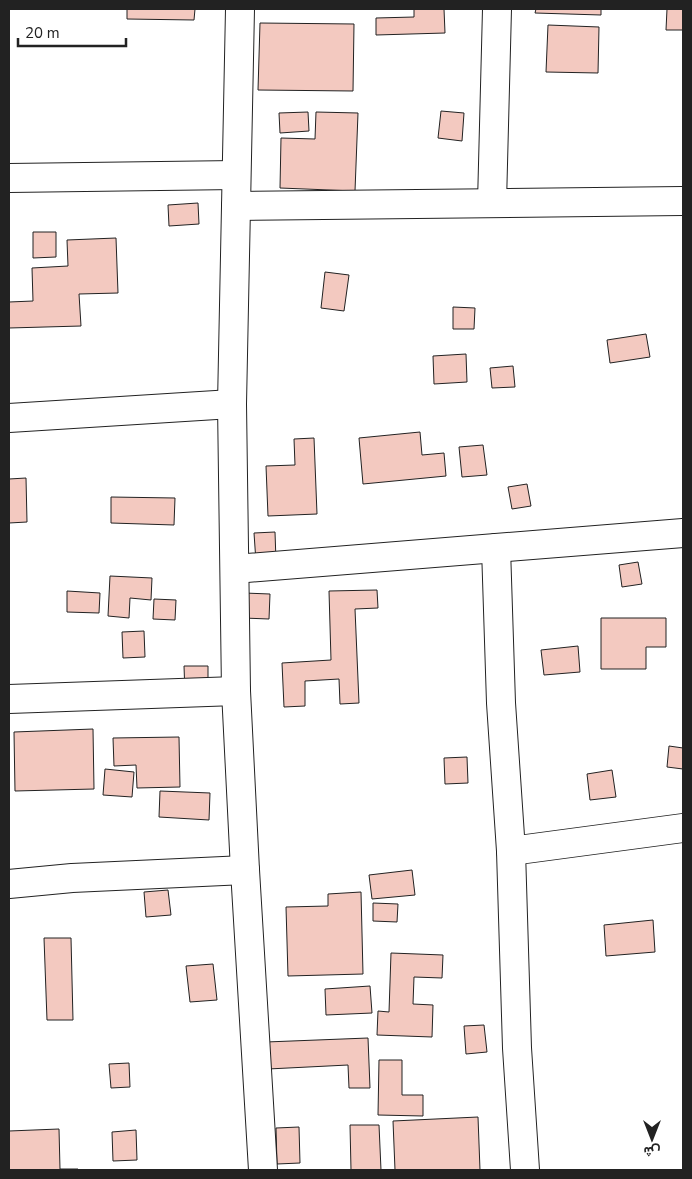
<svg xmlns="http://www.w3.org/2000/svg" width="692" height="1179" font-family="'Nunito Sans',Vazirmatn,sans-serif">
  <rect width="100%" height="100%" fill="#fff"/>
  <g fill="#f3c9c0" stroke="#222">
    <path d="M 127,9 L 195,9 L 194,20 L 127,19 Z"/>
    <path d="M 414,9 L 444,9 L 445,33 L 376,35 L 376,18 L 414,17 Z"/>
    <path d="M 536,9 L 601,9 L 601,15 L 535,13 Z"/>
    <path d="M 667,9 L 683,9 L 683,30 L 666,30 Z"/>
    <path d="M 260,23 L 354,24 L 353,91 L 258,90 Z"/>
    <path d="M 548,25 L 599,27 L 598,73 L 546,72 Z"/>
    <path d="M 441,111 L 464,113 L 462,141 L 438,138 Z"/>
    <path d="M 308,112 L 309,131 L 280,133 L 279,113 Z"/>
    <path d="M 316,112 L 358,113 L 355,191 L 280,188 L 281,138 L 315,139 Z"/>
    <path d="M 198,203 L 199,224 L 169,226 L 168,205 Z"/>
    <path d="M 33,232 L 56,232 L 56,257 L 33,258 Z"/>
    <path d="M 116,238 L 118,293 L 79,294 L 81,326 L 9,328 L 9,302 L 33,301 L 32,268 L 68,266 L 67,240 Z"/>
    <path d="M 325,272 L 349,275 L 344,311 L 321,308 Z"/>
    <path d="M 453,307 L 475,308 L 474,329 L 453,329 Z"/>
    <path d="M 646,334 L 650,357 L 610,363 L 607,340 Z"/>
    <path d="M 466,354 L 467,382 L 434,384 L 433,356 Z"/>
    <path d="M 513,366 L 515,387 L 492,388 L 490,368 Z"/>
    <path d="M 420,432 L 422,455 L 444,453 L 446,476 L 363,484 L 359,438 Z"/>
    <path d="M 314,438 L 317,514 L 268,516 L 266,466 L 295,465 L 294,439 Z"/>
    <path d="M 483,445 L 487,475 L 462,477 L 459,447 Z"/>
    <path d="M 26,478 L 27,522 L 9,523 L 9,479 Z"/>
    <path d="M 527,484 L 531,506 L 512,509 L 508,487 Z"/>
    <path d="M 111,497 L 175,498 L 174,525 L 111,523 Z"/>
    <path d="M 275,532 L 276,561 L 256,562 L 254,533 Z"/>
    <path d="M 638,562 L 642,584 L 622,587 L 619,565 Z"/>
    <path d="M 110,576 L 152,578 L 151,600 L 130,598 L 129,618 L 108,616 Z"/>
    <path d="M 377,590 L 378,608 L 355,609 L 359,703 L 340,704 L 339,679 L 305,681 L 305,706 L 284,707 L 282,663 L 331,660 L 329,591 Z"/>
    <path d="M 67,591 L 100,593 L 99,613 L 67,612 Z"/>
    <path d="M 244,593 L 270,594 L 269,619 L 243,618 Z"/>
    <path d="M 154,599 L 176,600 L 175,620 L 153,619 Z"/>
    <path d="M 601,618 L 666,618 L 666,647 L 646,647 L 646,669 L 601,669 Z"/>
    <path d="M 144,631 L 145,657 L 123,658 L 122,632 Z"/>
    <path d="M 578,646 L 580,672 L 544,675 L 541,650 Z"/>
    <path d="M 184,666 L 208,666 L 208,694 L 185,694 Z"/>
    <path d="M 93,729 L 94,789 L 15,791 L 14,732 Z"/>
    <path d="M 179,737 L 180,787 L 137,788 L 136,765 L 114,766 L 113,738 Z"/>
    <path d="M 669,746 L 683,748 L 683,769 L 667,767 Z"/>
    <path d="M 467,757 L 468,783 L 445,784 L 444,758 Z"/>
    <path d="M 105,769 L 134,772 L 132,797 L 103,795 Z"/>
    <path d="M 612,770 L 616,797 L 590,800 L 587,774 Z"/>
    <path d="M 160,791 L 210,793 L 209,820 L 159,817 Z"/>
    <path d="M 412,870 L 415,895 L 372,899 L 369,875 Z"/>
    <path d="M 168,890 L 171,915 L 146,917 L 144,892 Z"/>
    <path d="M 361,892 L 363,974 L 288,976 L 286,907 L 328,906 L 328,894 Z"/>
    <path d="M 373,903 L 398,904 L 397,922 L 373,921 Z"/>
    <path d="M 653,920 L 655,952 L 606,956 L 604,925 Z"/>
    <path d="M 44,938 L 71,938 L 73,1020 L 47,1020 Z"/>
    <path d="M 391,953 L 443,955 L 442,978 L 414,977 L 413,1004 L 433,1005 L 432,1037 L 377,1035 L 378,1011 L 389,1012 Z"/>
    <path d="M 213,964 L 217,1000 L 190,1002 L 186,966 Z"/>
    <path d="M 370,986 L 372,1013 L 326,1015 L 325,989 Z"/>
    <path d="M 484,1025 L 487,1052 L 466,1054 L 464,1026 Z"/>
    <path d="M 368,1038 L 370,1088 L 349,1088 L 348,1065 L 268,1069 L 266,1042 Z"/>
    <path d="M 379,1060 L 402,1060 L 402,1095 L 423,1095 L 423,1116 L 378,1115 Z"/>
    <path d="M 129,1063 L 130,1087 L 111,1088 L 109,1064 Z"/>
    <path d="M 478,1117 L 480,1170 L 395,1170 L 393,1121 Z"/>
    <path d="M 350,1125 L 379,1125 L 381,1170 L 351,1170 Z"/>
    <path d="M 299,1127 L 300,1163 L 277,1164 L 276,1128 Z"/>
    <path d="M 59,1129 L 60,1169 L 78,1169 L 78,1170 L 9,1170 L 9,1131 Z"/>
    <path d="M 136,1130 L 137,1160 L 113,1161 L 112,1132 Z"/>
  </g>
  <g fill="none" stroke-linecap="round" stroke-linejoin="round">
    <g stroke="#222" stroke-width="30">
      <g id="street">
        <path d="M 240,9 L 232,404 L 236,691 L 245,870 L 263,1170"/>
        <path d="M 9,178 L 236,175"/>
        <path d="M 492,203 L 497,9"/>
        <path d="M 236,206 L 683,201"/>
        <path d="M 9,418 L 232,404"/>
        <path d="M 496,548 L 501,703 L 511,851 L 517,1048 L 525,1170"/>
        <path d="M 235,569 L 683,533"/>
        <path d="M 9,699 L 236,691"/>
        <path d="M 511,851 L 683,828"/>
        <path d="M 9,884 L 72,878 L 245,870"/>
      </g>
    </g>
    <use href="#street" stroke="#fff" stroke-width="28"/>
  </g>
  <rect width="692" height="1179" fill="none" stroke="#222222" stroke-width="20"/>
  <g transform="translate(652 1139) rotate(180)" stroke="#ffffff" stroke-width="4" paint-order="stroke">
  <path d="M0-4L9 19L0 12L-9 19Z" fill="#222222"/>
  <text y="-8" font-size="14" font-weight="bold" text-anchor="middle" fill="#222222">ش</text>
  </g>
  <path d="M18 38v8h108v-8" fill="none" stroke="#222222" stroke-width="2.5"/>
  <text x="25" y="38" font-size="15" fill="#222222" stroke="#ffffff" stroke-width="4" paint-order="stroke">20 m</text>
</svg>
